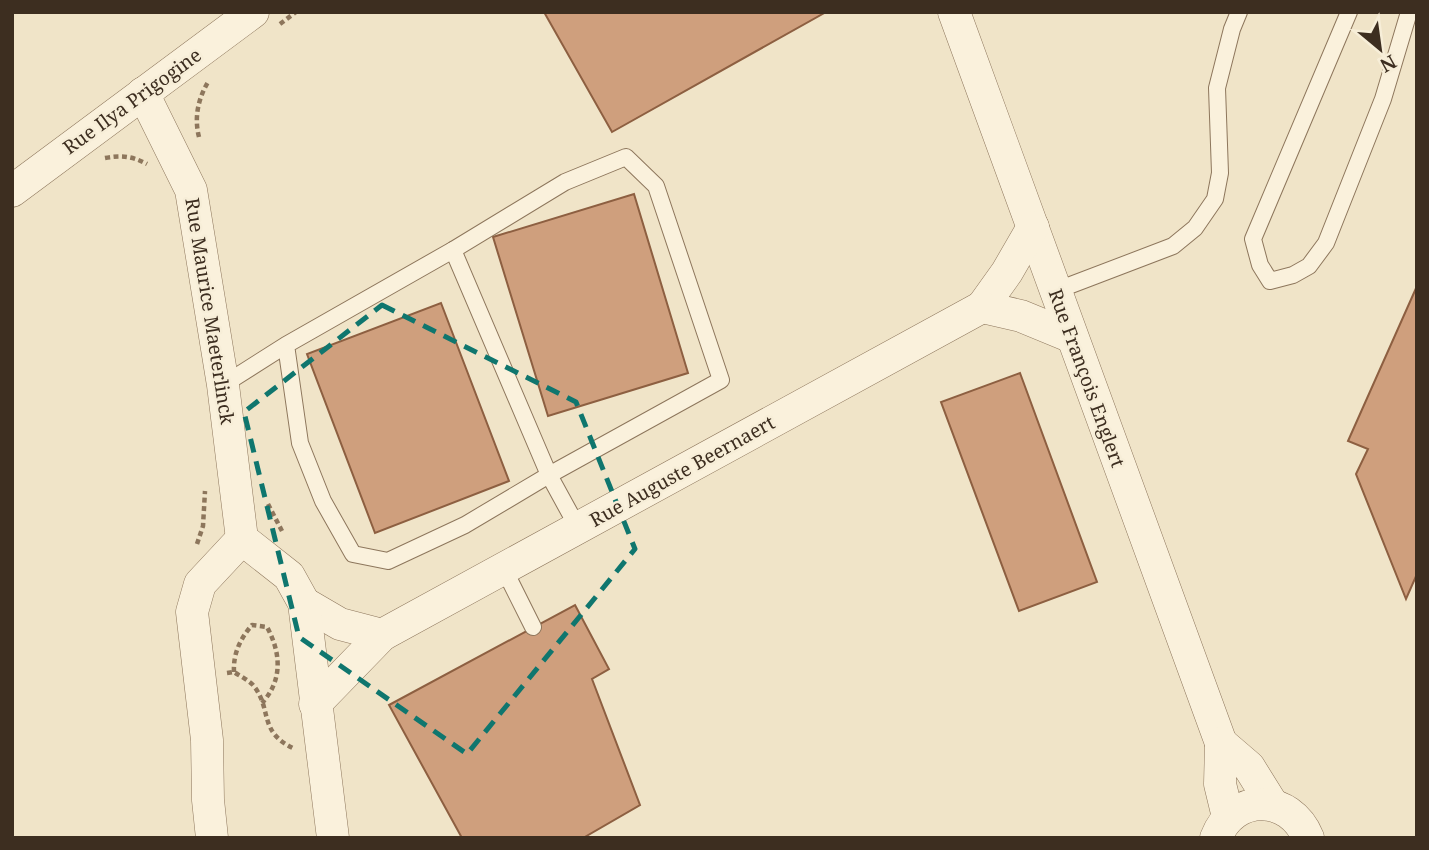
<svg xmlns="http://www.w3.org/2000/svg" width="1429" height="850" font-family="'Noto Serif',serif">
  <rect width="100%" height="100%" fill="#f0e4c8"/>
  <g fill="#cf9f7d" stroke="#8d5f41" stroke-width="2">
    <path d="M 544,12 L 826,12 L 612,132 Z"/>
    <path d="M 634,194 L 688,373 L 548,416 L 493,237 Z"/>
    <path d="M 1417,286 L 1417,574 L 1406,599 L 1356,474 L 1368,449 L 1348,441 Z"/>
    <path d="M 441,303 L 509,481 L 375,533 L 307,354 Z"/>
    <path d="M 1020,373 L 1097,582 L 1019,611 L 941,402 Z"/>
    <path d="M 575,605 L 609,669 L 592,679 L 640,805 L 583,838 L 462,838 L 389,705 Z"/>
  </g>
  <g fill="none" stroke-linecap="round" stroke-linejoin="round">
    <g stroke="#8d765c" stroke-width="18">
      <g id="lane">
        <path d="M 1349,12 L 1253,239 L 1260,265 L 1270,281 L 1293,275 L 1309,266 L 1326,243 L 1383,99 L 1409,12"/>
        <path d="M 453,250 L 549,475 L 578,528"/>
        <path d="M 1055,291 L 1173,246 L 1195,228 L 1215,199 L 1220,173 L 1217,88 L 1232,29 L 1239,12"/>
        <path d="M 223,385 L 286,345 L 453,250 L 565,182 L 626,157 L 656,186 L 721,380 L 549,475 L 465,525 L 388,561 L 353,554 L 323,501 L 300,443 L 286,345"/>
        <path d="M 504,569 L 533,627"/>
      </g>
    </g>
    <g stroke="#8d765c" stroke-width="33">
      <g id="street">
        <path d="M 954,12 L 1221,743"/>
        <path d="M 143,93 L 191,190 L 223,385 L 242,539"/>
        <path d="M 12,191 L 253,12"/>
        <path d="M 1033,227 L 1007,272 L 982,307 L 1021,316 L 1072,337"/>
        <path d="M 304,603 L 340,624 L 382,635 L 315,704"/>
        <path d="M 382,635 L 982,307"/>
        <path d="M 1228,817 L 1220,784 L 1221,743 L 1249,767 L 1272,804"/>
        <path d="M 212,838 L 208,800 L 207,740 L 192,612 L 200,584 L 242,539 L 289,576 L 304,603 L 333,838"/>
        <path d="M 1216,838 C 1233,793 1290,793 1308,838"/>
      </g>
    </g>
    <g stroke="#8d765c" stroke-width="4.5" stroke-dasharray="5 3.5" stroke-linecap="butt">
      <path d="M 280,24 L 296,12"/>
      <path d="M 199,137 C 194,118 198,99 208,82"/>
      <path d="M 105,158 C 121,155 132,156 147,164"/>
      <path d="M 268,504 L 283,533"/>
      <path d="M 197,544 L 203,526 L 205,491"/>
      <path d="M 234,672 C 233,654 240,639 252,625 L 267,627 C 281,653 283,680 262,703"/>
      <path d="M 227,673 L 234,672 C 240,676 248,680 253,685 C 273,709 257,732 295,749"/>
    </g>
    <use href="#lane" stroke="#faf1dc" stroke-width="16"/>
    <use href="#street" stroke="#faf1dc" stroke-width="32"/>
  </g>
  <path fill="none" stroke="#0f766e" stroke-width="5" stroke-dasharray="14 9" stroke-linejoin="round" d="M 382,305 L 576,402 L 635,549 L 467,754 L 299,637 L 244,412 Z"/>
  <g text-anchor="middle" stroke-width="5" stroke-linejoin="round" paint-order="stroke">
    <g font-size="19" fill="#3d2e20" stroke="#f7eed8">
      <text transform="translate(132 101) rotate(-36)" y="7">Rue Ilya Prigogine</text>
      <text transform="translate(210 311) rotate(81)" y="7">Rue Maurice Maeterlinck</text>
      <text transform="translate(1087 378) rotate(70)" y="7">Rue François Englert</text>
      <text transform="translate(682 471) rotate(-29)" y="7">Rue Auguste Beernaert</text>
    </g>
  </g>
  <rect width="1429" height="850" fill="none" stroke="#3d2e20" stroke-width="28"/>
  <g transform="translate(1380 49) rotate(151)" stroke="#f7eed8" stroke-width="5" paint-order="stroke">
  <path d="M0-5L12 26L0 18L-12 26Z" fill="#3d2e20"/>
  <text y="-10" font-size="19" font-weight="bold" text-anchor="middle" fill="#3d2e20">N</text>
  </g>
</svg>
